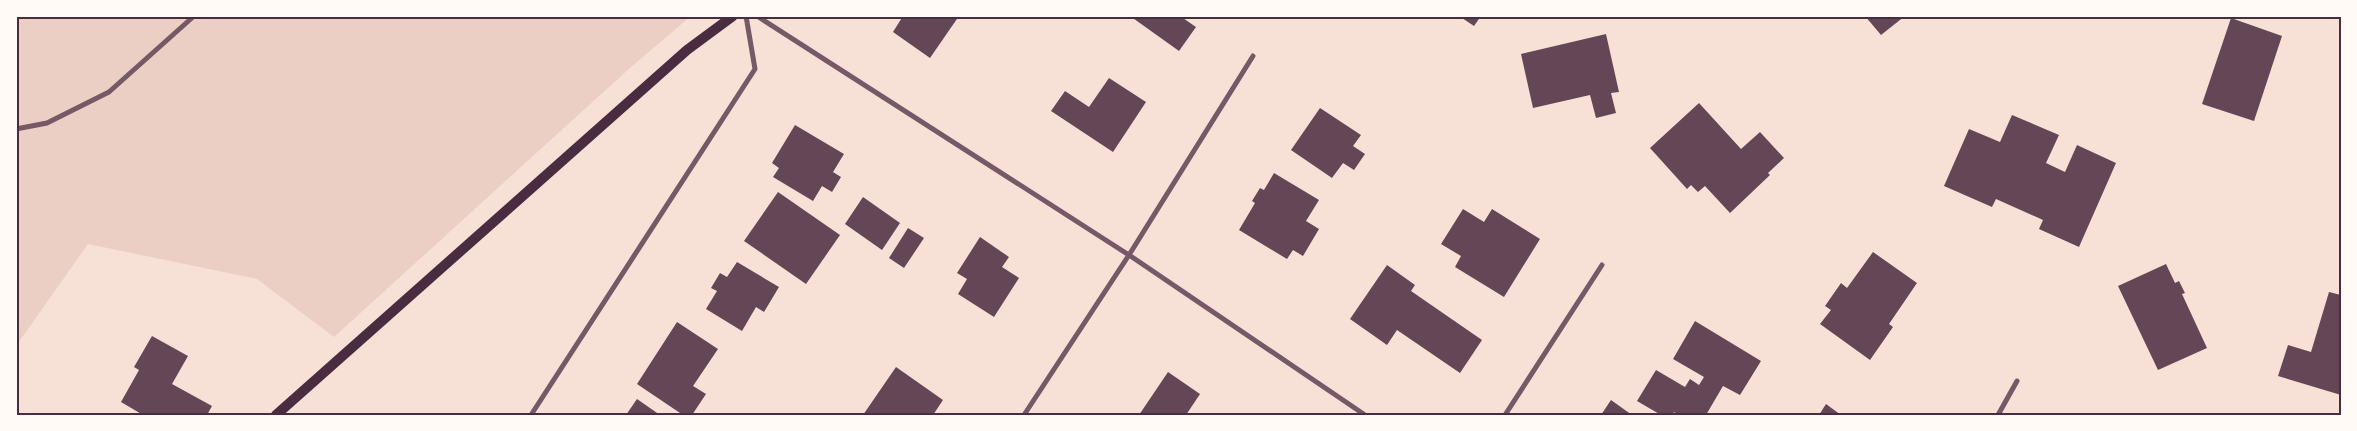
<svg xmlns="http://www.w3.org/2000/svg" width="2357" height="431" font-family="'Alegreya Sans',sans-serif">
  <rect width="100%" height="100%" fill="#f7e1d7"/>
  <path fill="#ebcfc5" d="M 16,16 L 691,16 L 630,68 L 334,337 L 257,279 L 88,244 L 16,346 Z"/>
  <g fill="#644757">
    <path d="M 903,16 L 959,16 L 930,58 L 893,32 Z"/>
    <path d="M 1130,16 L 1180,16 L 1196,27 L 1179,51 Z"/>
    <path d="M 1459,16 L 1481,16 L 1474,26 Z"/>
    <path d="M 1865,16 L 1905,16 L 1881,35 Z"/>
    <path d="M 2231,18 L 2282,36 L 2254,121 L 2202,104 Z"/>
    <path d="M 1606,34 L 1619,92 L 1611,93 L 1616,113 L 1596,118 L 1590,95 L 1533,108 L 1521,54 Z"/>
    <path d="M 1109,78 L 1146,102 L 1113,152 L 1051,111 L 1065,91 L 1089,107 Z"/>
    <path d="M 1699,103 L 1741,149 L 1760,132 L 1784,158 L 1768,173 L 1770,175 L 1730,213 L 1705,186 L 1698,192 L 1691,185 L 1687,189 L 1650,148 Z"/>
    <path d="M 1320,108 L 1361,135 L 1353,146 L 1365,154 L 1354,170 L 1343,163 L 1332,178 L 1291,150 Z"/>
    <path d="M 2012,115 L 2059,135 L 2046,163 L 2065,172 L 2077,145 L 2116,163 L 2079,247 L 2039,229 L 2043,220 L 1996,199 L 1992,207 L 1944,186 L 1969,129 L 2000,142 Z"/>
    <path d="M 795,125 L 844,154 L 833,172 L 841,177 L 832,192 L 822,186 L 813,201 L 773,177 L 779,168 L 772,163 Z"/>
    <path d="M 1274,173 L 1319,200 L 1306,221 L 1319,229 L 1303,256 L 1293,250 L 1287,259 L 1239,230 L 1255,203 L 1252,201 L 1260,188 L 1264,190 Z"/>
    <path d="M 778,192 L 840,235 L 806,284 L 744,241 Z"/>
    <path d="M 863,197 L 900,223 L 882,250 L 845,224 Z"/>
    <path d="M 1463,209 L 1484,222 L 1492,209 L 1540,239 L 1504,297 L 1455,267 L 1461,256 L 1441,244 Z"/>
    <path d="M 908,228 L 924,238 L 904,268 L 889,258 Z"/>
    <path d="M 980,237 L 1009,257 L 1002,267 L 1019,278 L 994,317 L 958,294 L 967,279 L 957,273 Z"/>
    <path d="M 1873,252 L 1917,283 L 1889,324 L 1893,327 L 1870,360 L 1820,324 L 1831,310 L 1825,306 L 1841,283 L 1847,288 Z"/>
    <path d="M 737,262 L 779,287 L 764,312 L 756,307 L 742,331 L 706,309 L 717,291 L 711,288 L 720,273 L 727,277 Z"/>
    <path d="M 2166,264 L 2175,283 L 2179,281 L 2185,293 L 2182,294 L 2207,348 L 2158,370 L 2118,286 Z"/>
    <path d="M 1387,265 L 1415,285 L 1411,291 L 1482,340 L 1460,373 L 1397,330 L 1387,345 L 1350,319 Z"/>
    <path d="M 2329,292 L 2341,295 L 2341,395 L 2278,376 L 2288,345 L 2311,352 Z"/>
    <path d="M 1695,321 L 1761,361 L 1740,395 L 1723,386 L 1706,415 L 1678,415 L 1674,412 L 1673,415 L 1661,415 L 1637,401 L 1656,370 L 1685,387 L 1690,379 L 1699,385 L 1704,377 L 1673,359 Z"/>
    <path d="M 677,322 L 718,349 L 693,386 L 706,394 L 692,415 L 683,415 L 637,384 Z"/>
    <path d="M 152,336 L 188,356 L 172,384 L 212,406 L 207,415 L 143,415 L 121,402 L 139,370 L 134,367 Z"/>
    <path d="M 896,367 L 943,400 L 933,415 L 863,415 Z"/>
    <path d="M 1168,372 L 1200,394 L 1186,415 L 1139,415 Z"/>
    <path d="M 637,399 L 660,415 L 626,415 Z"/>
    <path d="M 1611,400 L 1632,415 L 1601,415 Z"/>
    <path d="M 1826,404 L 1841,415 L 1819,415 Z"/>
  </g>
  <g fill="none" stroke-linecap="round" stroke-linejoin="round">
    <g stroke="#755966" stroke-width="5">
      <path d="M 757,16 L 1129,255 L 1365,415"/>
      <path d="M 16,129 L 47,123 L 109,92 L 194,16"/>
      <path d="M 531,415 L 755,69 L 746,16"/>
      <path d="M 1024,415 L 1129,255 L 1253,56"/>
      <path d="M 1505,415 L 1602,265"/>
      <path d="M 1998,415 L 2017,381"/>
    </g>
    <path stroke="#4a2c40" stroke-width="10" d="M 276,415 L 687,50 L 733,16"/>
  </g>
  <rect width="2357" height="431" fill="none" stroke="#fffaf5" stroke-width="35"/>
  <rect x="18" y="18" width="2322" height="396" fill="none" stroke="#4a2c40" stroke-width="2"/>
</svg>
